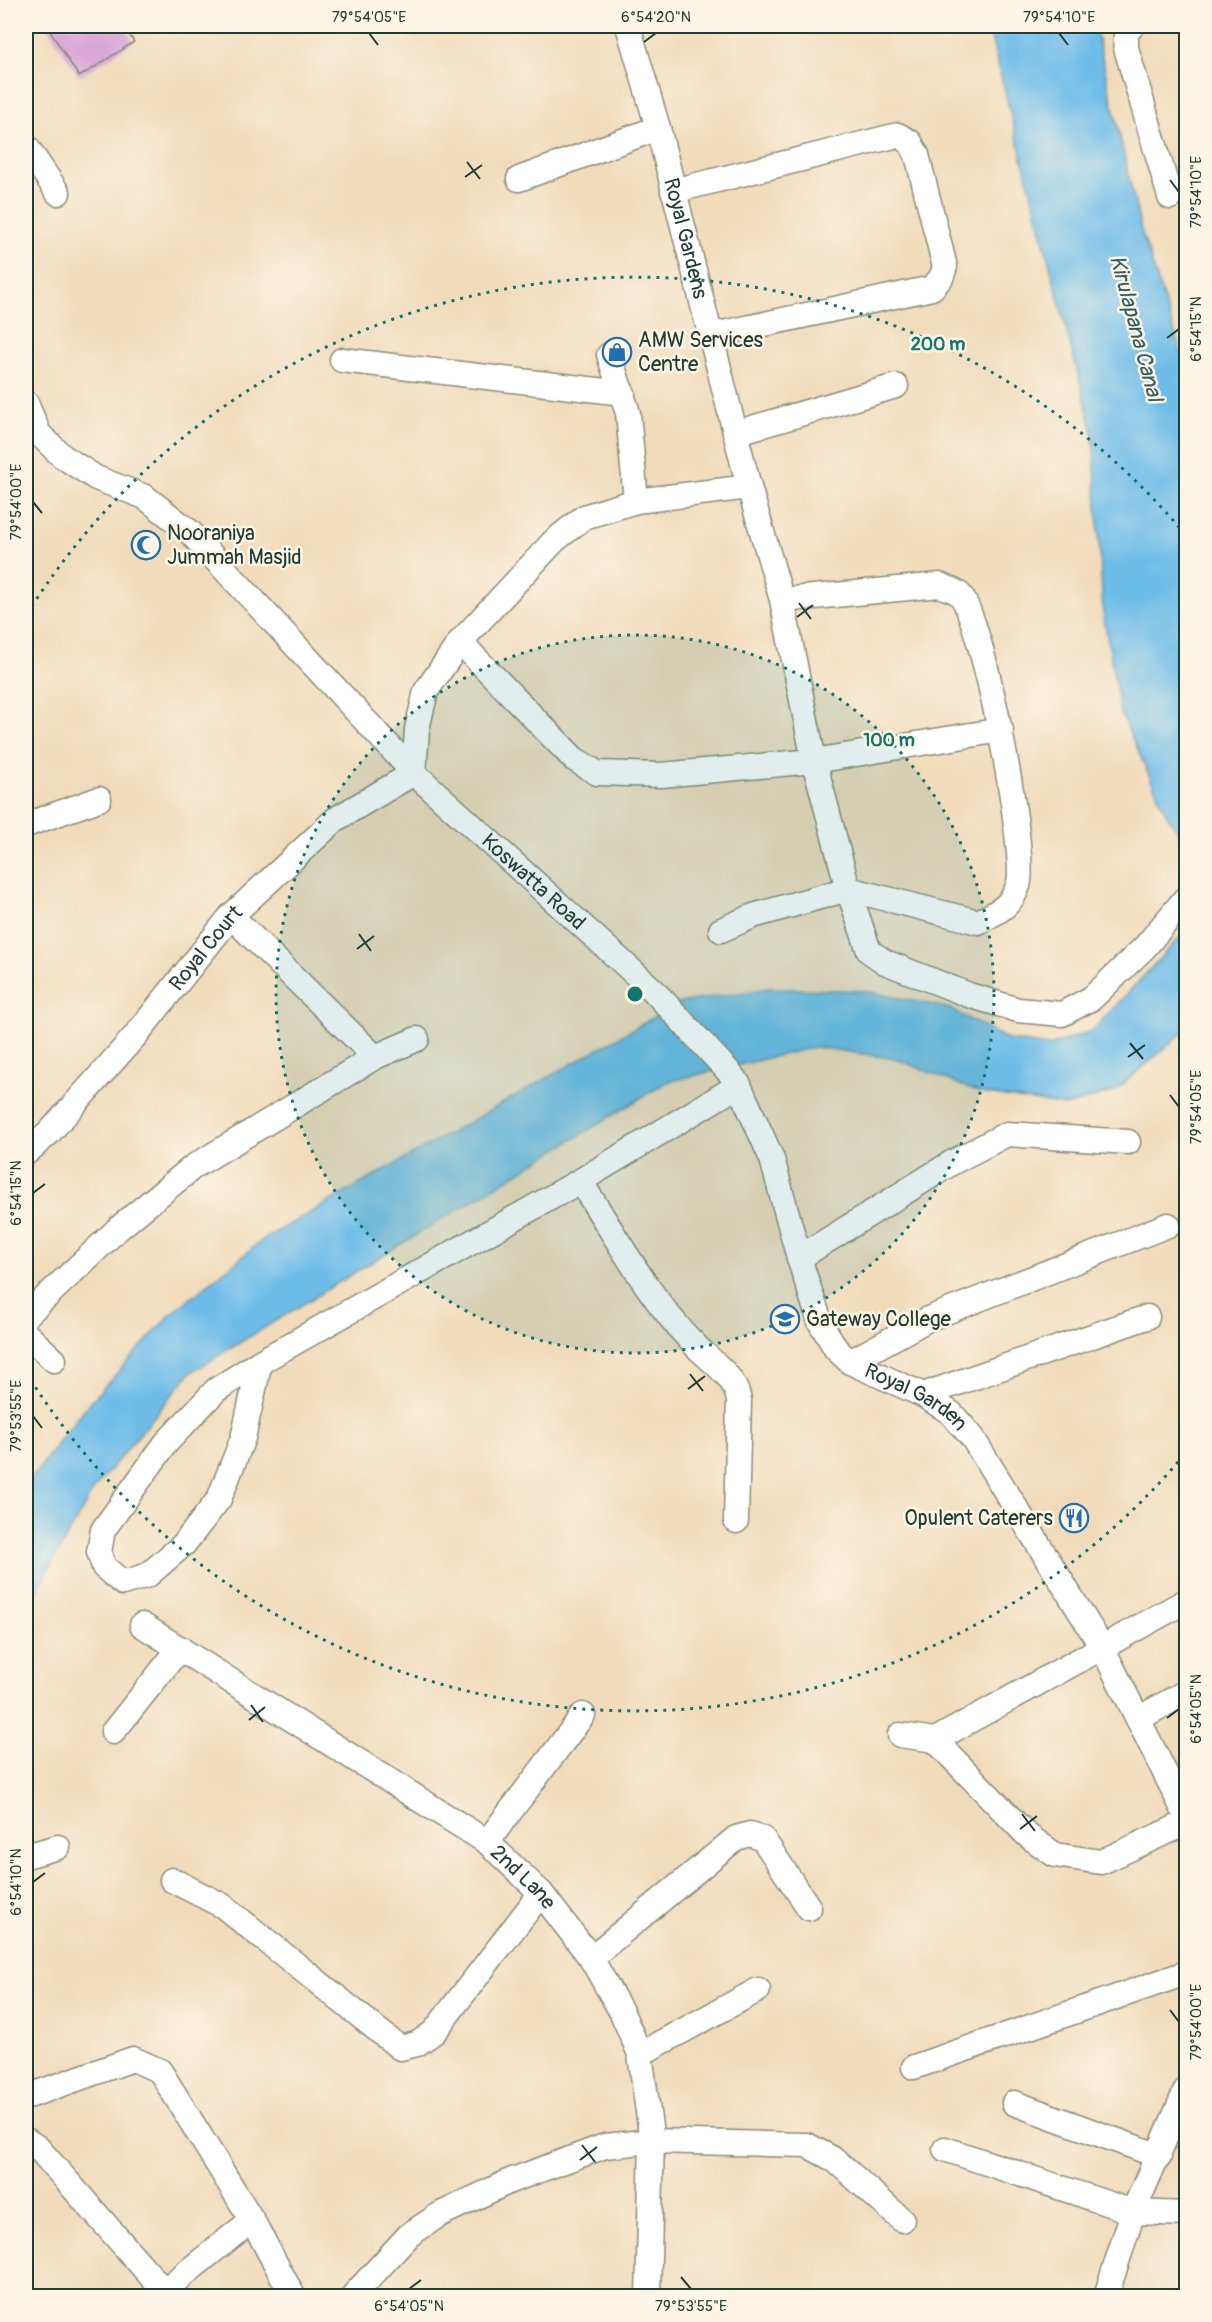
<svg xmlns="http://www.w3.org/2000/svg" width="1212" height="2322" font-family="Pangolin,sans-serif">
  <rect width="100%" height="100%" fill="#fcf5e5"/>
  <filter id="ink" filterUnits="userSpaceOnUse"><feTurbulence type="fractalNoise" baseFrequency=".0167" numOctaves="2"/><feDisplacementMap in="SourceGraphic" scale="12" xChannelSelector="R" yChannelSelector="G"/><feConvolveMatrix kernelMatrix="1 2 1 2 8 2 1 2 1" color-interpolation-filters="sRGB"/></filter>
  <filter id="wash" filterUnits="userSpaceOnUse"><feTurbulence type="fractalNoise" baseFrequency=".008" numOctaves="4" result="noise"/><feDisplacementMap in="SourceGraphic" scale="24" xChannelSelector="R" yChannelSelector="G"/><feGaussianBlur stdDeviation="1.35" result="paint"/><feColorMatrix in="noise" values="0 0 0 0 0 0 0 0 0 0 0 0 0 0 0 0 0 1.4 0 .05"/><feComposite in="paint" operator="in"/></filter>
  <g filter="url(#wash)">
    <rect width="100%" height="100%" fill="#f1dbbb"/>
    <g fill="#6ebde9" stroke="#467d8e" stroke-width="1.5">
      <path d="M 988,26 L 1095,26 L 1141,230 L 1186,367 L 1186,843 L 1168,817 L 1120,711 L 1103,612 L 1093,432 Z"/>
      <path d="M 1186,931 L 1186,1030 L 1115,1091 L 1066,1106 L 980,1093 L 897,1059 L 815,1047 L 667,1082 L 190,1373 L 94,1489 L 26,1609 L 26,1485 L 85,1408 L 169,1316 L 265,1238 L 679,1003 L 768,988 L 865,991 L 948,1008 L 1009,1040 L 1049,1046 L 1092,1031 Z"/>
    </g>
    <g id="blocks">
      <path fill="#d9a4d8" d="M 47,26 L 124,26 L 134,42 L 79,77 Z"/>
    </g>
  </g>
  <g filter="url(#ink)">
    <use href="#blocks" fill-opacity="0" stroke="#888c78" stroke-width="1.5"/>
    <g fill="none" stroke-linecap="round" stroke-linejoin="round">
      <g stroke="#888c78" stroke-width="27">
        <g id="minor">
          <path id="s1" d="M 628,26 L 658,128 L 749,487 L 782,600 L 814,761 L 848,889 L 869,951 L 885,962 L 969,995 L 1018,1010 L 1062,1014 L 1092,998 L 1145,947 L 1186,898"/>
          <path d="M 1132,26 L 1126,32 L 1126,48 L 1170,197"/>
          <path d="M 26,146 L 58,193"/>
          <path d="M 519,179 L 658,128"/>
          <path d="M 673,191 L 898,135 L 910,142 L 917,155 L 945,267 L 941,278 L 932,288 L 709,336"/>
          <path d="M 609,355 L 628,413 L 636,501"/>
          <path d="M 342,360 L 623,393"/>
          <path id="s2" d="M 26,403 L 39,434 L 62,456 L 96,478 L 145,497 L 190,532 L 414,773 L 653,990 L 729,1072 L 739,1085 L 772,1159 L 799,1258 L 820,1322 L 836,1349 L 850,1362 L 923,1395 L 951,1413 L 972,1437 L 1102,1647 L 1186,1815"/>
          <path d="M 735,433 L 896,386"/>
          <path d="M 460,642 L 574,759 L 597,773 L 661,775 L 814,761 L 1001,730"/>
          <path d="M 414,773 L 417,729 L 426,691 L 460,642 L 554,541 L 584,517 L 636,501 L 749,487"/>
          <path d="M 26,825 L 99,799"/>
          <path d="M 231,916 L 375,1057"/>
          <path d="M 721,930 L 753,916 L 848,889 L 978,922 C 997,912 1010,908 1018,886 C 1029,856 982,617 960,595 C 956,590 945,588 940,585 L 782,600"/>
          <path id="s3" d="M 26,1153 L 49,1133 L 136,1035 L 231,916 L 336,819 L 414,773"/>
          <path d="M 580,1181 C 616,1236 648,1297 694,1344 C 711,1362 734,1374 739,1400 L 736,1521"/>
          <path d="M 799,1258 L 953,1162 L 1007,1134 L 1128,1142"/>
          <path d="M 26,1316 L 119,1228 L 193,1167 L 375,1057 L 417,1039"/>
          <path d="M 26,1334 L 54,1360"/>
          <path d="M 260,1362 L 243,1438 L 219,1499 L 184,1544 L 148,1575 L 123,1583 L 104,1567 L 99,1552 L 103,1530 L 166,1443 L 216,1390 L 260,1362 L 580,1181 L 739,1085"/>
          <path d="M 850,1362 L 928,1319 L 1168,1225"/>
          <path d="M 923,1395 L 1147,1317"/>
          <path id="s4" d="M 142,1625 L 487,1842 L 541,1893 L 591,1958 L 622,2013 L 640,2054 L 652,2141 L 648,2296"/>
          <path d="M 1138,1719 L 1186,1692"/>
          <path d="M 113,1732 L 180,1648"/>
          <path d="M 900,1735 L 935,1740 L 1186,1601"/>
          <path d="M 935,1740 L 1027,1835 L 1055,1855 L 1101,1862 L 1186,1823"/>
          <path d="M 487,1842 L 583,1715"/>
          <path d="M 26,1856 L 58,1847"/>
          <path d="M 172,1880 L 223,1906 L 400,2048 L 417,2044 L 434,2032 L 541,1893"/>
          <path d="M 591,1958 L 736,1838 L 750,1834 L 763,1839 L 809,1908"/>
          <path d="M 640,2054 L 758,1990"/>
          <path d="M 914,2067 L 1186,1973"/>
          <path d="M 26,2097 L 133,2059 L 160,2071 L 252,2220 L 293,2296"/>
          <path d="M 1014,2103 L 1159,2156"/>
          <path d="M 26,2140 L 38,2148 L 164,2291"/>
          <path d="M 945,2149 L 1133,2212 L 1186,2214"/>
          <path d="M 157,2296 L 252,2220"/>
          <path d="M 353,2296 L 409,2235 L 439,2215 L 510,2181 L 605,2146 L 652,2141 L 807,2145 L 835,2160 L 902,2220"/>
          <path d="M 1106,2296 L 1133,2212 L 1186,2090"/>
        </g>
      </g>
      <use href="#minor" stroke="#fff" stroke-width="24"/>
    </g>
  </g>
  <path fill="none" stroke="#1f3d34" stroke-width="2" d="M 369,33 L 378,45M 1059,33 L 1068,45M 644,42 L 656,33M 467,162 L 480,179M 465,177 L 482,165M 1170,180 L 1179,192M 1167,338 L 1179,329M 33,502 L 42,513M 799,603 L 811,619M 797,617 L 813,605M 359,934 L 371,951M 357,949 L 374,936M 1130,1043 L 1143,1059M 1128,1057 L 1145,1045M 1170,1095 L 1179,1107M 33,1193 L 45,1184M 690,1374 L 703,1391M 688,1389 L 705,1376M 33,1416 L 42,1428M 251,1705 L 263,1722M 1167,1718 L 1179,1709M 249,1720 L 265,1707M 1022,1814 L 1035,1831M 1020,1829 L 1037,1816M 33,1882 L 45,1873M 1170,2010 L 1179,2022M 582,2145 L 595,2162M 580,2160 L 597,2147M 681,2277 L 691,2289M 409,2289 L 421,2280"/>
  <circle cx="635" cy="994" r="359" fill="#0f766e" fill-opacity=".12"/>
  <g fill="none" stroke="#0f766e" stroke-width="3" stroke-dasharray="3 6">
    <circle cx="635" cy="994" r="359"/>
    <path d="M1184 1455A717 717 0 0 1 27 1374M27 614A717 717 0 0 1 1184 533"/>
  </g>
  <defs>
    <g id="shop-ring" transform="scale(1.5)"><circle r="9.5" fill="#fcf5e5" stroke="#1f6fb2" stroke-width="1.5"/><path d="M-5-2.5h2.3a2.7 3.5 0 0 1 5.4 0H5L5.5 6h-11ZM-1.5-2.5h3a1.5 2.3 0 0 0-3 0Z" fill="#1f6fb2"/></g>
    <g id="mosque-ring" transform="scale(1.5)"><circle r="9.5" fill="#fcf5e5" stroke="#1f6fb2" stroke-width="1.5"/><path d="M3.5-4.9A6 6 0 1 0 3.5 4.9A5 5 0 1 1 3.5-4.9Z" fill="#1f6fb2"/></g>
    <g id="school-ring" transform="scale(1.5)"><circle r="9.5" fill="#fcf5e5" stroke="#1f6fb2" stroke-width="1.5"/><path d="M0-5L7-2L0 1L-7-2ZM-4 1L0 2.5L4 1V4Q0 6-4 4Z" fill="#1f6fb2"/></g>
    <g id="restaurant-ring" transform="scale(1.5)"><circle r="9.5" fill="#fcf5e5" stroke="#1f6fb2" stroke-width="1.5"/><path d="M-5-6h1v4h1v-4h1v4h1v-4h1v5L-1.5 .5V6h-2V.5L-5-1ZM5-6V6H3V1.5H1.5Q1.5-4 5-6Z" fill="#1f6fb2"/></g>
  </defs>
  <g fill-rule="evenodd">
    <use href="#shop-ring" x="617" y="352"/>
    <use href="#mosque-ring" x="146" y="545"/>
    <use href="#school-ring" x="785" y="1319"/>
    <use href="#restaurant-ring" x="1074" y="1518"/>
  </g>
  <g text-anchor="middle" stroke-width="5" stroke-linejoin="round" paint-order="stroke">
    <g font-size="21" fill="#1f3d34" stroke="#fcf5e5">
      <text dy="7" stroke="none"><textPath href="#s1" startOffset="220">Royal Gardens</textPath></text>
      <text dy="7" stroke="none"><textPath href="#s2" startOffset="706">Koswatta Road</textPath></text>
      <text dy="7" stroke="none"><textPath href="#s3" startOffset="273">Royal Court</textPath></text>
      <text dy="7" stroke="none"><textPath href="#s2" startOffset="1372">Royal Garden</textPath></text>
      <text dy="7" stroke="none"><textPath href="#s4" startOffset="458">2nd Lane</textPath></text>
    </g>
    <g font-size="21" fill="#1f3d34" stroke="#fcf5e5" text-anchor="start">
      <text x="638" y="347">AMW Services<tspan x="638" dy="24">Centre</tspan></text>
      <text x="167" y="540">Nooraniya<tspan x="167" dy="24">Jummah Masjid</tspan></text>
      <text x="806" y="1326">Gateway College</text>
      <text x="1053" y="1525" text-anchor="end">Opulent Caterers</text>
    </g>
    <g font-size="22" font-style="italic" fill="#335d61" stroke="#fcf5e5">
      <text transform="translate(1137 328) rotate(75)" y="8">Kirulapana Canal</text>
    </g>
  </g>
  <circle cx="635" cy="994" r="9" fill="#0f766e" stroke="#fcf5e5" stroke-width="3"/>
  <g font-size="18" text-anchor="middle" font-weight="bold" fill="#0f766e" stroke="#fcf5e5" stroke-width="5" stroke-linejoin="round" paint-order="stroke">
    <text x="938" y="350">200 m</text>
    <text x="889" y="746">100 m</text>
  </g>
  <rect width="1212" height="2322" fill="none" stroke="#fcf5e5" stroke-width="66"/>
  <rect x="33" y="33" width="1146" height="2256" fill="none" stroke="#1f3d34" stroke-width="2"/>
  <g font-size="15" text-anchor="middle" fill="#1f3d34">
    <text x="369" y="22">79°54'05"E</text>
    <text x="656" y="22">6°54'20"N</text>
    <text x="1059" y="22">79°54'10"E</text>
    <text transform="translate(1196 192) rotate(-90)" y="5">79°54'10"E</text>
    <text transform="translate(1196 329) rotate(-90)" y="5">6°54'15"N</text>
    <text transform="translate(16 502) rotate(-90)" y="5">79°54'00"E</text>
    <text transform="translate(1196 1107) rotate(-90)" y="5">79°54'05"E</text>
    <text transform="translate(16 1193) rotate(-90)" y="5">6°54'15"N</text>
    <text transform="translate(16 1416) rotate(-90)" y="5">79°53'55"E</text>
    <text transform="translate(1196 1709) rotate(-90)" y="5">6°54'05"N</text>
    <text transform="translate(16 1882) rotate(-90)" y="5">6°54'10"N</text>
    <text transform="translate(1196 2022) rotate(-90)" y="5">79°54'00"E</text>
    <text x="409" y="2311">6°54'05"N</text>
    <text x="691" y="2311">79°53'55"E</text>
  </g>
</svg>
